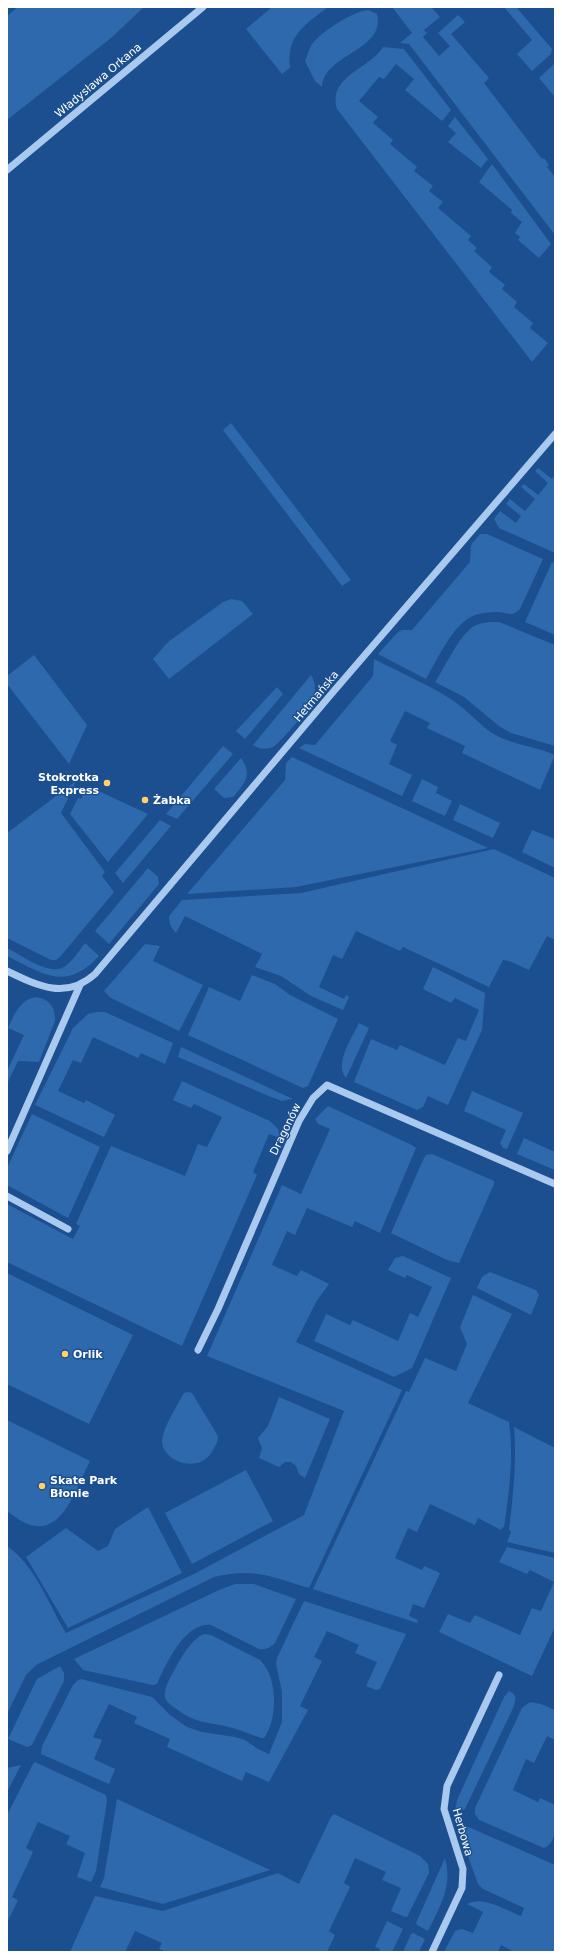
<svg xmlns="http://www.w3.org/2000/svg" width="562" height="1959" font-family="'DejaVu Sans',sans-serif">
  <rect width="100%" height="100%" fill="#1b4f8f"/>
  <g fill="#2e69ad">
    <path d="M 18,7 L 144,7 L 111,38 L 7,120 L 7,16 Z"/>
    <path d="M 272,7 L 328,7 C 305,25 286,35 290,68 L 282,74 L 246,29 Z"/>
    <path d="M 392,7 L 427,7 L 429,8 L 431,7 L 440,17 L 424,30 L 427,33 L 423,37 L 439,56 L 450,46 L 438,33 L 458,15 L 465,22 L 451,34 L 489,78 L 484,83 L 542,159 L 544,158 L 549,165 L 547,167 L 555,177 L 555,235 L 409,44 L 400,43 L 412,33 Z"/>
    <path d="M 504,7 L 516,7 L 552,49 L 551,54 L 532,71 L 517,54 L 532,40 Z"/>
    <path d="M 368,10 L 377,14 C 386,51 323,54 322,87 L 315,81 L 305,61 C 307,56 309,49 312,44 C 321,32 353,11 368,10 Z"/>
    <path d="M 383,47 L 404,49 L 451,110 L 442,121 L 405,90 L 414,79 L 396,64 L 384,79 L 379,77 L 359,101 L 378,117 L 373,123 L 393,140 L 390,144 L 417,167 L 414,171 L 433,186 L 429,191 L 443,202 L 438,208 L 471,236 L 468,240 L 477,248 L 474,251 L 492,267 L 489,272 L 505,285 L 502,289 L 517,302 L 514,307 L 533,323 L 530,328 L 548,343 L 532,362 L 337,109 C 327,76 370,69 383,47 Z"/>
    <path d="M 555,63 L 555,97 L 539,78 Z"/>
    <path d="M 455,117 L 488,159 L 481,168 L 448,142 L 456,133 L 448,126 Z"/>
    <path d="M 492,164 L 551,244 L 539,258 L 518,240 L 520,237 L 515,233 L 522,222 L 511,213 L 512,210 L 479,182 Z"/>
    <path d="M 231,423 L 351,580 L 342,586 L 223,430 Z"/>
    <path d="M 538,468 L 552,479 L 555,475 L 555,553 L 499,528 L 494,519 L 500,511 L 516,523 L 521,516 L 506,504 L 510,499 L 525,511 L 535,499 L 521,487 L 524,484 L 538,495 L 548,483 L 535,471 Z"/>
    <path d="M 480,534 L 487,534 L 543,559 L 520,609 C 511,618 507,612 497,612 C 491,612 481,613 475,615 C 454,622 437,660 426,679 L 378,654 L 397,633 L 402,630 L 412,630 L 470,562 L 471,545 Z"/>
    <path d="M 552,562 L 555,564 L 555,635 L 525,622 Z"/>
    <path d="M 231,599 L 242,601 L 253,614 L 169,679 L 153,659 L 168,642 L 223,602 Z"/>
    <path d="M 489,622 L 499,622 L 555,645 L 555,746 L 511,733 L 499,726 L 464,697 L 435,682 C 445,667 456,642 469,630 C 474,625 481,623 489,622 Z"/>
    <path d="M 34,655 L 87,725 L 69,764 L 7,684 L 7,676 Z"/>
    <path d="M 374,659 C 401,673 430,685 455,702 C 468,711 479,724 492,733 C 511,745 535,746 555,755 L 540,790 L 462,753 L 465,746 L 427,728 L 430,723 L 405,711 L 390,741 L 397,745 L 389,764 L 412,775 L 402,796 L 299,748 L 305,744 L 315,745 L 373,676 Z"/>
    <path d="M 311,675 C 316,683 316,693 312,702 C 309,709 280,743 273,747 C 266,750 259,749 253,745 Z"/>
    <path d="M 277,687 L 283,694 L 245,739 L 236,731 Z"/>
    <path d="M 223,746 L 233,754 L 177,819 L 166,814 Z"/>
    <path d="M 292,757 L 488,848 L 296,887 L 187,894 L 285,780 L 286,763 Z"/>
    <path d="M 241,758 C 253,775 245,783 233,797 L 224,798 L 214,789 Z"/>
    <path d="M 422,779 L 438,787 L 436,793 L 452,801 L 445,816 L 412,801 Z"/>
    <path d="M 76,781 L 61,813 L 105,872 L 102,876 L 114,892 L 60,957 L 56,960 L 51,960 L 7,938 L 7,833 Z"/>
    <path d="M 88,786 L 148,814 L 108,862 L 70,814 L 78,798 L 81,799 Z"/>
    <path d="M 460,804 L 500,823 L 493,838 L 453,820 Z"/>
    <path d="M 160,820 L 171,826 L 123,883 L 115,873 Z"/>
    <path d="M 532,830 L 555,839 L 555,868 L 522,852 Z"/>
    <path d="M 494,849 L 555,878 L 555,940 L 547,936 L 529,970 L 509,961 L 503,960 L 489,987 L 403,947 L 400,951 L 356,931 L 342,959 L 333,955 L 319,987 L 344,999 L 346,995 L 349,997 L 343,1010 L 311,996 L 281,976 L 255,967 L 262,954 L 185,916 L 176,933 C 171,928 169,923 169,916 L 182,900 L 301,893 Z"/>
    <path d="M 148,868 L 158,877 L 159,884 L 109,944 L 95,931 Z"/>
    <path d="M 85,943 L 99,956 C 65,992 44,974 7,956 L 7,948 C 21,955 49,976 64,967 C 72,962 79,951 85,943 Z"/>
    <path d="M 145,944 L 160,946 L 153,961 L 203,985 L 179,1031 L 111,998 L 104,991 Z"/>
    <path d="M 433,967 L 485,993 L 482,1030 L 448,1105 L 428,1096 L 423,1107 L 417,1110 L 354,1082 L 371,1039 L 397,1050 L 400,1045 L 445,1065 L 458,1038 L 466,1041 L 479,1010 L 455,998 L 451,1003 L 423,989 Z"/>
    <path d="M 252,975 L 275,984 L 290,995 L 338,1019 L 308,1086 L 303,1088 L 188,1035 L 209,987 L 240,1001 Z"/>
    <path d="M 36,997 C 49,999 56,1007 55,1021 L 39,1062 L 18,1061 L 7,1084 L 7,1071 L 24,1035 L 8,1028 C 14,1015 19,1000 36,997 Z"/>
    <path d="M 97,1012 L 105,1012 L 173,1043 L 165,1064 L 141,1053 L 138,1058 L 93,1037 L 81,1063 L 73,1060 L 58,1091 L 84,1103 L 86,1100 L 115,1115 L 104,1137 L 35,1105 L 73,1028 L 88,1014 Z"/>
    <path d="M 359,1023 L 369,1028 L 346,1078 C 334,1063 352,1038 359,1023 Z"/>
    <path d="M 181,1047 L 293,1099 L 282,1101 L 271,1097 L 178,1057 Z"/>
    <path d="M 182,1081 L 270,1121 L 278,1129 L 280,1138 L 269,1134 L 253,1172 L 257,1175 L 182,1346 L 7,1262 L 7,1204 L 73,1239 L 80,1226 L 76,1224 L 111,1146 L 185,1176 L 198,1144 L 207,1147 L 222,1117 L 194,1104 L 191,1108 L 173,1100 Z"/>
    <path d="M 472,1091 L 523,1113 L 507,1149 L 503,1148 L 500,1143 L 506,1130 L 464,1111 Z"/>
    <path d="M 328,1106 L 412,1145 L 416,1148 L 380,1233 L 355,1221 L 352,1227 L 307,1208 L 295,1235 L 287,1231 L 272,1265 L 297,1276 L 301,1270 L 329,1284 L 316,1302 L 296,1342 L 402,1390 L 309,1588 C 272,1577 254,1567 214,1577 L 36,1665 L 26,1675 L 7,1714 L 7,1546 C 36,1566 48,1604 66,1633 L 194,1574 L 304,1515 L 344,1411 L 207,1356 L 282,1185 L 301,1194 L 330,1129 L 318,1124 L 315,1119 Z"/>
    <path d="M 32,1114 L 100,1147 L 68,1218 L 7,1185 L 7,1168 Z"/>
    <path d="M 524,1138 L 555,1152 L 555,1170 L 517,1154 Z"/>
    <path d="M 432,1154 L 494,1181 L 494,1184 L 459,1263 L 447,1260 L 391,1233 L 423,1160 L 426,1155 Z"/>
    <path d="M 403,1256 L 451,1278 L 412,1368 L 394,1377 L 314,1341 L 326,1314 L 350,1325 L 353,1320 L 398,1341 L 410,1313 L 418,1317 L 432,1287 L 407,1275 L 405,1278 L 388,1270 L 395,1258 Z"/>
    <path d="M 490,1272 L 536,1290 L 539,1295 L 531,1315 L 477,1288 L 482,1277 Z"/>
    <path d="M 7,1273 L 133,1335 L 89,1424 L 7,1384 Z"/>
    <path d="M 473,1295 L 512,1314 L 468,1403 L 509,1422 C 514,1458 509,1492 504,1528 L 502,1527 L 501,1530 L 478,1518 L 475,1525 L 430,1504 L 417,1532 L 408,1528 L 395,1558 L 422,1570 L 424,1566 L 440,1573 L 424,1608 L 413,1604 L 409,1616 L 418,1620 L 417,1623 L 313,1589 L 406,1391 L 409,1392 L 425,1358 L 456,1371 L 467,1344 L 460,1327 Z"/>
    <path d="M 188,1392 L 192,1393 L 218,1436 C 218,1442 216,1445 213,1450 C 200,1477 155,1460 163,1435 C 167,1421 177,1406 184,1393 Z"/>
    <path d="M 279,1397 L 330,1419 L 305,1478 L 299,1474 L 296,1466 L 291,1462 L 285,1462 L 279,1467 L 259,1458 L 262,1448 L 258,1438 L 268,1426 Z"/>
    <path d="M 7,1420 L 90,1461 C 71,1499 57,1553 7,1511 Z"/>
    <path d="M 514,1427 L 555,1448 L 555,1553 L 507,1542 L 511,1532 L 509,1530 C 513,1496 517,1462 514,1427 Z"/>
    <path d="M 246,1470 L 273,1521 L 192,1564 L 165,1513 Z"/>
    <path d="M 148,1507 L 182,1573 L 68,1628 L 26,1557 L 66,1528 L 98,1551 L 108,1546 L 115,1529 Z"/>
    <path d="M 507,1547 L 555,1558 L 555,1627 L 532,1676 L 439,1632 L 448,1614 L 470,1623 L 475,1615 L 520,1635 L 532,1608 L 541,1611 L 554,1582 L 530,1570 L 527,1574 L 499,1562 Z"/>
    <path d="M 235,1584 L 254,1584 L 296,1599 L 275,1643 C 270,1648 266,1650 259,1649 L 211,1625 C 185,1622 166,1664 157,1684 L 153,1685 L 83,1670 L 74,1659 L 219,1590 Z"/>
    <path d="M 304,1601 L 406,1634 L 380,1689 L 376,1690 L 366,1686 L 377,1662 L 355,1653 L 359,1645 L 327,1631 L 314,1657 L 322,1661 L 300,1706 L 308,1710 L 269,1782 L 246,1772 L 242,1781 L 167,1747 L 170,1739 L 134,1723 L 137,1717 L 109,1704 L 93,1737 L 102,1740 L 94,1759 L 115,1769 L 109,1784 L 41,1754 L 42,1746 L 73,1685 L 78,1680 L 81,1679 L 152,1697 L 170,1715 L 187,1727 L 202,1732 L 235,1737 L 245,1740 L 258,1749 L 269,1754 L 282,1722 L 282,1692 L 276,1664 L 277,1658 Z"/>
    <path d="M 205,1634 L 211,1635 L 260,1660 C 278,1676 278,1720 264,1738 L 261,1738 C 250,1734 240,1730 229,1727 C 205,1721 196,1724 175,1708 C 171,1705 166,1702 165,1697 C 163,1688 173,1673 177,1665 C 183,1655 193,1637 205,1634 Z"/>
    <path d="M 60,1666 L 64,1673 L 64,1681 L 32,1745 L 27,1747 L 8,1739 L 37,1679 Z"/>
    <path d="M 509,1691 C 517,1695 516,1698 514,1706 L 465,1809 L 455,1812 L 457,1800 L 504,1697 Z"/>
    <path d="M 530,1702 L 541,1704 L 555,1710 L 555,1740 L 547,1736 L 534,1763 L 526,1759 L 513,1790 L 538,1802 L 540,1798 L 555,1805 C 555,1817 559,1842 544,1848 L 479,1820 L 475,1814 L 475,1808 L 522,1708 Z"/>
    <path d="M 35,1762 L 106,1795 L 107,1801 L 96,1871 L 91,1882 L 77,1877 L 85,1853 L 66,1844 L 70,1836 L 38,1822 L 26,1848 L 33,1852 L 12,1897 L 18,1900 L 7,1923 L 7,1815 L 33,1764 Z"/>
    <path d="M 21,1765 L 7,1792 L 7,1768 Z"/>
    <path d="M 117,1799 L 270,1870 L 163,1904 L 100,1887 L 104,1878 Z"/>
    <path d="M 334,1814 L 420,1856 L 428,1864 L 429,1873 L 407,1917 L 405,1917 L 391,1911 L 401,1888 L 382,1880 L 386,1872 L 355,1858 L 344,1883 L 350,1887 L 329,1931 L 335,1935 L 327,1952 L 167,1952 L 159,1949 L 162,1943 L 135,1931 L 125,1952 L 70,1952 L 95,1896 L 163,1911 L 278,1873 L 299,1884 L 331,1817 Z"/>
    <path d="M 464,1825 L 555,1865 L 555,1952 L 514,1952 L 501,1945 L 498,1952 L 444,1952 L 455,1931 L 462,1929 L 473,1933 L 483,1912 L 467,1904 C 483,1895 505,1910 521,1916 L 524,1908 L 483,1889 L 478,1884 L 458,1828 Z"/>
    <path d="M 445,1858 C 453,1885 440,1907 428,1931 L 417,1925 L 416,1923 Z"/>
    <path d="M 387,1921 L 403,1929 L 392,1952 L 379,1952 L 380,1949 L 375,1947 Z"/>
    <path d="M 413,1933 L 425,1939 L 419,1952 L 403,1952 L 411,1934 Z"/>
  </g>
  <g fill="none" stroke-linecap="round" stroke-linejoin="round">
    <g stroke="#a9c9ee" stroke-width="7">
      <path d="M 7,170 L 203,7"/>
      <path d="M 7,971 C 38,986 66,1000 95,974 L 333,692 L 555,434"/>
      <path d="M 7,1151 L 80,985"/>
      <path d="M 7,1196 L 68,1229"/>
      <path d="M 198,1350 L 218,1309 L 299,1121 L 313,1098 L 327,1085 L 555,1184"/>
      <path d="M 432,1952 L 462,1888 L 463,1869 L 444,1809 L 447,1786 L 499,1675"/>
    </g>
  </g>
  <g fill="#ffd166" stroke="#1b4f8f" stroke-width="1.5">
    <circle cx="107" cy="783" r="4"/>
    <circle cx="145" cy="800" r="4"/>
    <circle cx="65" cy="1354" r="4"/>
    <circle cx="42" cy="1486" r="4"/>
  </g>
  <g text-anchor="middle" stroke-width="3" stroke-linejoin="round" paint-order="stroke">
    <g font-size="11" fill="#fff" stroke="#1b4f8f">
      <text transform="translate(98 80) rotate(-40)" y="4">Władysława Orkana</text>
      <text transform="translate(316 696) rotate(-50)" y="4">Hetmańska</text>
      <text transform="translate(285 1129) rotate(-64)" y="4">Dragonów</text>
      <text transform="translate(463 1832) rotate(74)" y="4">Herbowa</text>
    </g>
    <g font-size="11" font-weight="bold" fill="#fff" stroke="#1b4f8f" text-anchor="start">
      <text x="99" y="781" text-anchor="end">Stokrotka<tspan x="99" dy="13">Express</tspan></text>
      <text x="153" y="804">Żabka</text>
      <text x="73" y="1358">Orlik</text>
      <text x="50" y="1484">Skate Park<tspan x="50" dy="13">Błonie</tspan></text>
    </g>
  </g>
  <rect width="562" height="1959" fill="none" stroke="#ffffff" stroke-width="16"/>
</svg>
